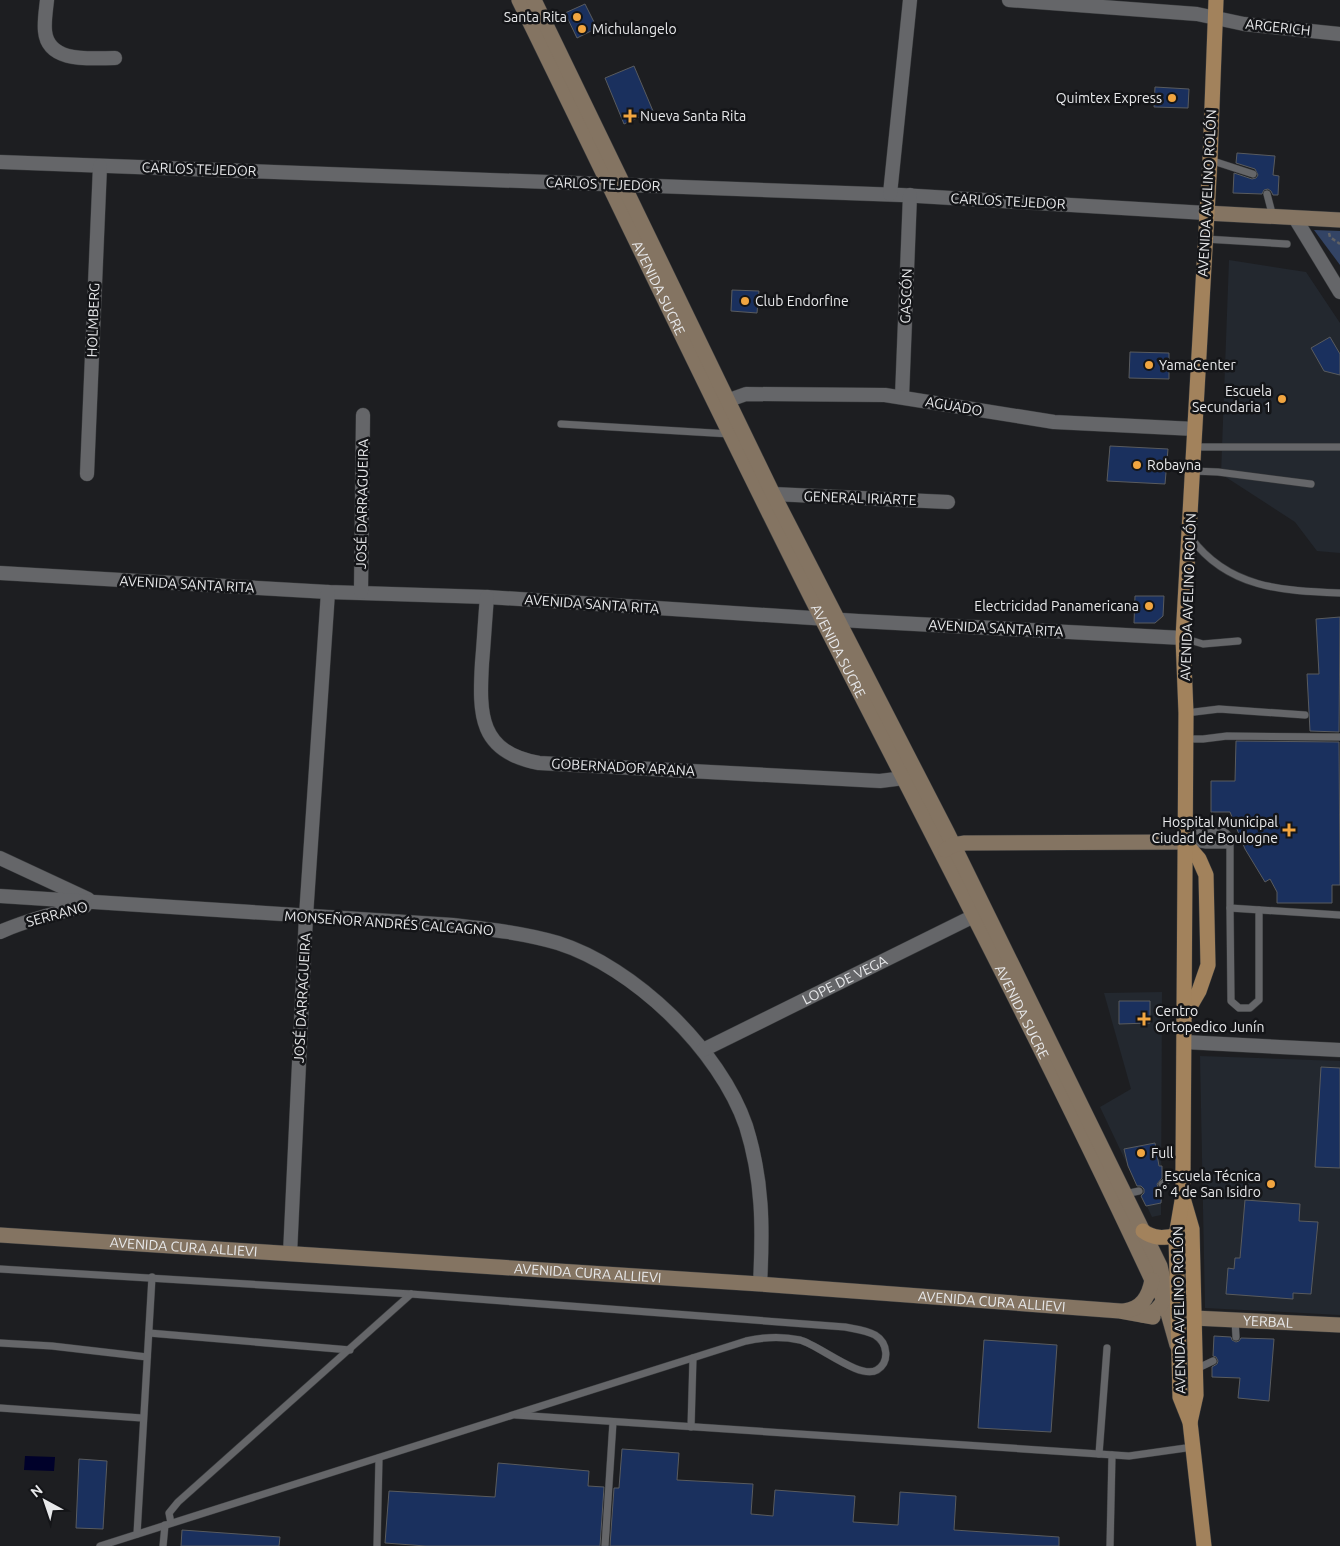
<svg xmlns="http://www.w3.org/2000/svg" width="1340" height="1546" font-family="Ubuntu,sans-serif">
  <rect width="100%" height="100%" fill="#1d1e21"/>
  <g fill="#23282f">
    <path d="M 1229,260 L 1306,272 L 1340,323 L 1340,553 L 1317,551 L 1295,522 L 1221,474 Z"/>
    <path d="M 1162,992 L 1161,1215 L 1152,1217 L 1100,1107 L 1131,1089 L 1104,993 Z"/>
    <path d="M 1200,1056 L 1340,1061 L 1340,1315 L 1205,1308 Z"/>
  </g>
  <path fill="#334465" d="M 1314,230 L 1340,231 L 1340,265 Z"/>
  <path fill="#00012a" d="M 25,1456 L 55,1457 L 54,1471 L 24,1470 Z"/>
  <g fill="#1a305e" stroke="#595b5e">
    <path d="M 585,4 L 597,28 L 577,38 L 565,13 Z"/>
    <path d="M 634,66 L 653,111 L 624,124 L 605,78 Z"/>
    <path d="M 1155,87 L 1189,89 L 1188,108 L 1154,107 Z"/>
    <path d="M 1237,153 L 1275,156 L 1273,175 L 1279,176 L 1278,195 L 1273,195 L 1271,191 L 1268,189 L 1264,190 L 1262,194 L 1233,193 L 1234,173 L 1252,179 L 1256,178 L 1258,175 L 1255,169 L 1236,163 Z"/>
    <path d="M 732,290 L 759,291 L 757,313 L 731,311 Z"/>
    <path d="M 1330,337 L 1340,354 L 1340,375 L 1324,371 L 1311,348 Z"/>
    <path d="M 1130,352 L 1169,353 L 1169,379 L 1129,378 Z"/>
    <path d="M 1110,446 L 1168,449 L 1165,484 L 1107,481 Z"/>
    <path d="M 1135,596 L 1164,596 L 1163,616 L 1155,623 L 1134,623 Z"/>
    <path d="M 1340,617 L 1339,732 L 1310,731 L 1307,674 L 1319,674 L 1316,619 Z"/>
    <path d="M 1236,741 L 1339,742 L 1340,885 L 1332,885 L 1332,903 L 1277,903 L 1277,892 L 1270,879 L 1265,882 L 1245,849 L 1230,812 L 1211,812 L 1211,781 L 1235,781 Z"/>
    <path d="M 1119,1001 L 1150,1001 L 1150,1023 L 1119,1024 Z"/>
    <path d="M 1321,1067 L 1340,1068 L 1340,1168 L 1315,1167 Z"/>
    <path d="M 1155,1143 L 1159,1166 L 1162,1166 L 1162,1178 L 1157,1184 L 1158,1187 L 1162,1189 L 1161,1203 L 1146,1206 L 1141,1196 L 1144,1193 L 1144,1189 L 1141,1186 L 1137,1186 L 1128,1166 L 1124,1149 Z"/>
    <path d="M 1245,1200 L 1300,1204 L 1299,1221 L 1318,1222 L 1311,1294 L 1293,1293 L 1293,1299 L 1226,1294 L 1228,1268 L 1234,1269 L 1235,1258 L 1240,1258 Z"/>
    <path d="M 1214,1336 L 1231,1337 L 1232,1340 L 1236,1342 L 1239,1341 L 1241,1338 L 1274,1339 L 1269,1401 L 1238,1398 L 1240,1378 L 1212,1377 L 1212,1367 L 1217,1364 L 1218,1361 L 1216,1357 L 1213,1356 Z"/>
    <path d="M 984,1340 L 1057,1345 L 1051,1432 L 978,1428 Z"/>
    <path d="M 622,1449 L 679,1453 L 677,1480 L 753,1484 L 751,1514 L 773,1516 L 775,1490 L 855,1496 L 853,1522 L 898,1525 L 900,1492 L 956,1496 L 954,1530 L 1059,1537 L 1059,1546 L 610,1546 L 614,1488 L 619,1488 Z"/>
    <path d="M 79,1459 L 107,1461 L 103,1529 L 76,1528 Z"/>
    <path d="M 498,1463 L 589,1471 L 588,1486 L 604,1487 L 600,1546 L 426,1546 L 385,1543 L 389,1491 L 495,1497 Z"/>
    <path d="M 182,1530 L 280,1537 L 279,1546 L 181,1546 Z"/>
  </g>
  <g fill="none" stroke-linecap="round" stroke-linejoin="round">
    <g stroke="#383a3c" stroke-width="8">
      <g id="lane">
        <path d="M 1210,160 L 1253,174"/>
        <path d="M 1267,194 L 1273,217"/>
        <path d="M 1205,239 L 1287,244"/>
        <path d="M 561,424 L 730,434"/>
        <path d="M 1194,447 L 1340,447"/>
        <path d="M 1193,471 L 1218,472 L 1311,484"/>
        <path d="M 1191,538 C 1228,588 1282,591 1340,593"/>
        <path d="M 1183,638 L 1203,644 L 1238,641"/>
        <path d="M 1186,713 L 1219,709 L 1305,715"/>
        <path d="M 1186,739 L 1203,739 L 1227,736 L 1340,737"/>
        <path d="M 1185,831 L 1224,831 L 1230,837 L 1230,908 L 1340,915"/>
        <path d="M 1187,842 L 1206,845 L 1229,845"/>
        <path d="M 1230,908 L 1231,1001 L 1239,1008 L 1250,1008 L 1259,1000 L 1259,910"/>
        <path d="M 1162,1184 L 1183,1170"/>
        <path d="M 1125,1194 L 1139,1191"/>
        <path d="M 0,1269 L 411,1294 L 845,1327 C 855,1329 866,1330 875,1335 C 888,1343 890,1362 877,1370 C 860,1380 819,1345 800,1340 C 781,1336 764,1337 746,1341 L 100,1546"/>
        <path d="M 1235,1320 L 1236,1337"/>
        <path d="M 149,1333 L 350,1350"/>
        <path d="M 0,1343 L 52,1346 L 147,1357"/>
        <path d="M 1196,1369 L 1213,1361"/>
        <path d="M 0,1408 L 142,1418"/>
        <path d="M 516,1415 L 1129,1456 L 1193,1447"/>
        <path d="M 691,1427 L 693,1358"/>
        <path d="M 1099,1454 L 1107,1348"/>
        <path d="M 171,1523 L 169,1513 L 178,1502 L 411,1294"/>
        <path d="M 137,1534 L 152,1277"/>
        <path d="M 163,1546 L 165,1525"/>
        <path d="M 377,1546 L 379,1458"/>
        <path d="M 605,1546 L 613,1422"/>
        <path d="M 1110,1546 L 1112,1455"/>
      </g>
    </g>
    <g stroke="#383a3c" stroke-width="15">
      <g id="street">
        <path d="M 47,0 C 46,10 44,21 45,31 C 48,64 92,58 115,58"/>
        <path d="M 1009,0 L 1197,14 L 1244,24 L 1340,34"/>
        <path d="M 0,162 L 901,195 L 1206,213"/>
        <path d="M 890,194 L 910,0"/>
        <path d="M 1295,218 L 1340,292"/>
        <path d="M 902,397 L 910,195"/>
        <path d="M 718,404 L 746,394 L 885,395 L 1054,422 L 1195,429"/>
        <path d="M 87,474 L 100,166"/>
        <path d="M 766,499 L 773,494 L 948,502"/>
        <path d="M 0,573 L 328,592 L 487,597 L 858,621 L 1183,638"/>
        <path d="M 361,592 L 363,415"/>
        <path d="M 487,597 C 485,619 484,641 482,663 C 479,715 479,752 539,763 L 880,781 L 904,778"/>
        <path d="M 0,858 L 88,899"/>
        <path d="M 0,896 L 453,925 C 488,929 524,933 558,943 C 634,967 720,1050 746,1126 C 763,1180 763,1228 760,1284"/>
        <path d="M 0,932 C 27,920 56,913 85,906"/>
        <path d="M 1184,1042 L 1340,1050"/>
        <path id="s1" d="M 703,1050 L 982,912"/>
        <path d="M 290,1254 L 306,916 L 328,592"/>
      </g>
    </g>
    <g stroke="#383a3c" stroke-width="16">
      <g id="secondary">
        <path id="s2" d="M 519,0 C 620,206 718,414 822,619 C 934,838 1048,1057 1152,1280 L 1164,1299 L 1177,1345"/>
        <path d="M 534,0 L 773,494 L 947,832 L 1160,1266 C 1165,1287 1171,1310 1143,1315"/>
        <path d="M 1206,213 L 1340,220"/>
        <path d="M 945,850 L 953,845 L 965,843 L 1184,842"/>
        <path id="s3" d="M 0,1235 L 760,1284 L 1120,1311 L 1153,1317"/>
        <path d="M 1124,1311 C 1142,1309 1149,1296 1152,1280"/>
        <path id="s4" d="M 1194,1318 L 1340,1325"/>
      </g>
    </g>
    <g stroke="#383a3c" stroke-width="16">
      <g id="primary">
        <path d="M 1184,842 L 1199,859 L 1206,875 L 1208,965 L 1199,991 L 1185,1015"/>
        <path d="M 1183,1198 L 1192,1229 L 1196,1395 L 1190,1422"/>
        <path d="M 1143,1231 C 1154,1239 1163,1238 1176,1236"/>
        <path d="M 1204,1546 L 1190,1422 L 1180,1397 L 1176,1236 L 1183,1195 L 1183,1170 L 1186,713 L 1183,638 L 1210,160 L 1216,0"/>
      </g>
    </g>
    <path stroke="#606164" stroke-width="2.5" stroke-dasharray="4 2.5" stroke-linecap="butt" d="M 1329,233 L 1330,237 L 1340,244"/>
    <use href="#lane" stroke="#656669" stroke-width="7"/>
    <use href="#street" stroke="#656669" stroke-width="14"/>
    <use href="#secondary" stroke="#847462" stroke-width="15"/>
    <use href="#primary" stroke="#a2825c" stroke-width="15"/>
  </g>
  <g fill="#f1a540" stroke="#141518" stroke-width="2">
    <circle cx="577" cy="17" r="5"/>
    <circle cx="582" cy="29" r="5"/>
    <circle cx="1172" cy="98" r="5"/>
    <path d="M627.5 108.5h5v5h5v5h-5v5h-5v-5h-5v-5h5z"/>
    <circle cx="745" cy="301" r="5"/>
    <circle cx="1149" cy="365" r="5"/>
    <circle cx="1282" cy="399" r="5"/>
    <circle cx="1137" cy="465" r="5"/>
    <circle cx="1149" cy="606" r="5"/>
    <path d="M1286.5 822.5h5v5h5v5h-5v5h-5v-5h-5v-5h5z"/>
    <path d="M1141.5 1011.5h5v5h5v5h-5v5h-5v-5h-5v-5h5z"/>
    <circle cx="1141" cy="1153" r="5"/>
    <circle cx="1271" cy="1184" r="5"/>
  </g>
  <g text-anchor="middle" stroke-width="5" stroke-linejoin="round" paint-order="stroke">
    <g font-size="14" fill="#e8e9eb" stroke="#141518" text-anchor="start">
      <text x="567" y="22" text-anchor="end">Santa Rita</text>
      <text x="592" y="34">Michulangelo</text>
      <text x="1162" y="103" text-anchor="end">Quimtex Express</text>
      <text x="640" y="121">Nueva Santa Rita</text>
      <text x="755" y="306">Club Endorfine</text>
      <text x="1159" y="370">YamaCenter</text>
      <text x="1272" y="396" text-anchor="end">Escuela<tspan x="1272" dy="16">Secundaria 1</tspan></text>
      <text x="1147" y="470">Robayna</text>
      <text x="1139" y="611" text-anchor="end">Electricidad Panamericana</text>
      <text x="1278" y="827" text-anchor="end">Hospital Municipal<tspan x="1278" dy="16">Ciudad de Boulogne</tspan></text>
      <text x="1155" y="1016">Centro<tspan x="1155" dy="16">Ortopedico Junín</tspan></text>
      <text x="1151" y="1158">Full</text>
      <text x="1261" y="1181" text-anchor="end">Escuela Técnica<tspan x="1261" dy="16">n° 4 de San Isidro</tspan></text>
    </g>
    <g font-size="14" fill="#e8e9eb" stroke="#141518">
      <text transform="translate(1278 27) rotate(6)" y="5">ARGERICH</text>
      <text transform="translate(199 169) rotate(2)" y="5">CARLOS TEJEDOR</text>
      <text transform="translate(603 184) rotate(2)" y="5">CARLOS TEJEDOR</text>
      <text transform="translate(1207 193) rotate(-87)" y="5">AVENIDA AVELINO ROLÓN</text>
      <text transform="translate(1008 201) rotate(3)" y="5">CARLOS TEJEDOR</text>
      <text dy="5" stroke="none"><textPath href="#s2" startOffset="320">AVENIDA SUCRE</textPath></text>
      <text transform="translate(906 296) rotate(-88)" y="5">GASCÓN</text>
      <text transform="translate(93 320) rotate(-88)" y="5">HOLMBERG</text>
      <text transform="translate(954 406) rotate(10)" y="5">AGUADO</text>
      <text transform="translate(860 498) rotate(2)" y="5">GENERAL IRIARTE</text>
      <text transform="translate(362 504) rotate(-89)" y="5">JOSÉ DARRAGUEIRA</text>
      <text transform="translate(187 584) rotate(3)" y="5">AVENIDA SANTA RITA</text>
      <text transform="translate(1188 597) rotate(-88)" y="5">AVENIDA AVELINO ROLÓN</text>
      <text transform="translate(592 604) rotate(4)" y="5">AVENIDA SANTA RITA</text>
      <text transform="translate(996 628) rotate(3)" y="5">AVENIDA SANTA RITA</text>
      <text dy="5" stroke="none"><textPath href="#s2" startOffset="725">AVENIDA SUCRE</textPath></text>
      <text transform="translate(623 767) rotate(3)" y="5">GOBERNADOR ARANA</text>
      <text transform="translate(57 914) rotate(-15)" y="5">SERRANO</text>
      <text transform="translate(389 923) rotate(4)" y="5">MONSEÑOR ANDRÉS CALCAGNO</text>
      <text dy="5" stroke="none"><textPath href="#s1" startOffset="158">LOPE DE VEGA</textPath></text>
      <text transform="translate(302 998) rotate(-87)" y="5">JOSÉ DARRAGUEIRA</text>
      <text dy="5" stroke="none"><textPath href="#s2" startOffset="1130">AVENIDA SUCRE</textPath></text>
      <text dy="5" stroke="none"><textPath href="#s3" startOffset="184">AVENIDA CURA ALLIEVI</textPath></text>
      <text dy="5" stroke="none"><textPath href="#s3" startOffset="589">AVENIDA CURA ALLIEVI</textPath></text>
      <text dy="5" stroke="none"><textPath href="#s3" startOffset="994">AVENIDA CURA ALLIEVI</textPath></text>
      <text transform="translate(1179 1310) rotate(-91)" y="5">AVENIDA AVELINO ROLÓN</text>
      <text dy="5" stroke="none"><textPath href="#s4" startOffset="74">YERBAL</textPath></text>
    </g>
  </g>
  <g transform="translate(45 1501) rotate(320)" stroke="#141518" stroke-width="4" paint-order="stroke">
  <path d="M0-4L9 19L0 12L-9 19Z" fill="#e8e9eb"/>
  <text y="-8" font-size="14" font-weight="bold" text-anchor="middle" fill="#e8e9eb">N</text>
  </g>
</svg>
